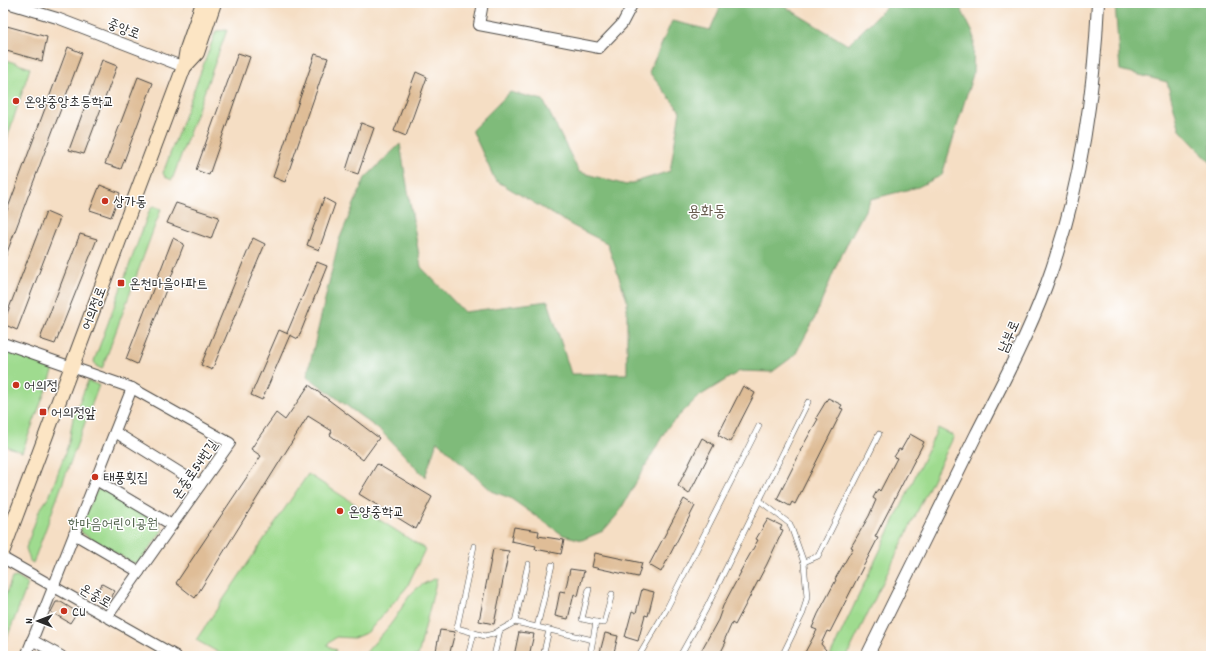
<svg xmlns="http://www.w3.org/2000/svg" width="1214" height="659" font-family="Dekko,'Poor Story',sans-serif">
  <rect width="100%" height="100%" fill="#fff"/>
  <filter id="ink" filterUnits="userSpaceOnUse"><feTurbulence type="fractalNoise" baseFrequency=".025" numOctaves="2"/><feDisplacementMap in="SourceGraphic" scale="8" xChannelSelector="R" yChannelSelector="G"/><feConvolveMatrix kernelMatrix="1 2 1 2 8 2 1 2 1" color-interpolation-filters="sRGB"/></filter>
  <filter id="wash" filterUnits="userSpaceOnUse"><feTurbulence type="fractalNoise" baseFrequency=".012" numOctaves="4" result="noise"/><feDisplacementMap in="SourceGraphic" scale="16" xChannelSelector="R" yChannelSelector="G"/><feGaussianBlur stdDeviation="0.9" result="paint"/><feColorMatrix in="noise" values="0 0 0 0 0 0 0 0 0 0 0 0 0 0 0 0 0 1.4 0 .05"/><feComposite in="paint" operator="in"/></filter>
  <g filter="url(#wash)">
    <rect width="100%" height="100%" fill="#f5dec4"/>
    <g fill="#9fdb8f" stroke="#65835d">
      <path d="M 227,30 L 172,180 L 165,177 L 163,173 L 216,31 Z"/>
      <path d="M 3,59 L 30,68 L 3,151 Z"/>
      <path d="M 154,206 L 161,209 L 102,369 L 96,366 L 94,361 L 150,209 Z"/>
      <path d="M 13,350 L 53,364 L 54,369 L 22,452 L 3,445 L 3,366 L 9,352 Z"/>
      <path d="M 88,381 L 99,385 L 33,563 L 30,561 L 26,548 L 39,511 L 50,495 L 69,442 L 73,418 Z"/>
      <path d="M 938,428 L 954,436 L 847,656 L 830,656 Z"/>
      <path d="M 308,474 L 425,549 L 407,587 L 368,632 L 354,638 L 336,637 L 327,645 L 336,650 L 333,656 L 225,656 L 196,640 Z"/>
      <path d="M 104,488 L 161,525 L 162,531 L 138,564 L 133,563 L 82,533 L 80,528 L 96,491 Z"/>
      <path d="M 17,577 L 28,584 L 3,648 L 3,602 L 12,578 Z"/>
      <path d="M 437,578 L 418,656 L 363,656 C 372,645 381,636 390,625 C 408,602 406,589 437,578 Z"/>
    </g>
    <g fill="#7fbb7a" stroke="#557352">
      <path d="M 722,3 L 779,3 L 848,45 L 890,3 L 958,3 L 974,35 L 973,74 L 942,175 L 918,187 L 871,199 L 839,259 L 814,320 L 795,355 L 772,372 L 740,371 L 698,397 L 667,428 L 618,514 L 603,531 L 582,540 L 563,535 L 510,498 L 492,491 L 437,441 L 425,477 L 382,432 L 307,376 L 339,240 L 365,178 L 400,144 L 421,267 L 464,312 L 548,301 L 571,374 L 627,374 L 627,300 L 607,243 L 573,226 L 495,180 L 472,130 L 510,92 L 543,100 L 579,172 L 626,185 L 670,171 L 680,111 L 649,72 L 672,21 L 710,30 Z"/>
      <path d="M 1115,3 L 1211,3 L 1211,163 L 1180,130 L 1167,82 L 1120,70 Z"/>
    </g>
    <g id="blocks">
      <g fill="#dfbd97">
        <path d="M 3,25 L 47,37 L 42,61 L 3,50 Z"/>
        <path d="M 68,47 L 82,53 L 3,263 L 3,221 Z"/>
        <path d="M 238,53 L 250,57 L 209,175 L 196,170 Z"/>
        <path d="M 315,54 L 328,58 L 285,182 L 273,177 Z"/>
        <path d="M 102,60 L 117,66 L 84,154 L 69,150 Z"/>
        <path d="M 416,72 L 427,77 L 406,136 L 394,131 Z"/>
        <path d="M 138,77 L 153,83 L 121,169 L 105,164 Z"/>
        <path d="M 361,123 L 374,128 L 358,174 L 346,170 Z"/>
        <path d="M 100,185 L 120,193 L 111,217 L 90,210 Z"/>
        <path d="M 324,198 L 335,204 L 319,250 L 307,245 Z"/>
        <path d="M 176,203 L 219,217 L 211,239 L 167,223 Z"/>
        <path d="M 46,212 L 60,218 L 17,330 L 3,324 Z"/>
        <path d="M 80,234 L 97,239 L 55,344 L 40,339 Z"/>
        <path d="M 173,238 L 184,244 L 137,364 L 126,359 Z"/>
        <path d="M 253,238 L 265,244 L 212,370 L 201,365 Z"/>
        <path d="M 317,262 L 327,266 L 298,339 L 290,335 L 262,400 L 251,395 L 279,330 L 288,334 L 287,333 Z"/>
        <path d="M 309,385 L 379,438 L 363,460 L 330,435 L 332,431 L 308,416 L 195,598 L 176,583 L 261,456 L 251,449 L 259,437 L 276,413 L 285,420 Z"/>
        <path d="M 743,386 L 755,393 L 730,442 L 718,435 Z"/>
        <path d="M 828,398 L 842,405 L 840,408 L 843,409 L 795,504 L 792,502 L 790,506 L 777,499 L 801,451 L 800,451 L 818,419 L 816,418 Z"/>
        <path d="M 910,434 L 924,442 L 875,537 L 878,538 L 861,571 L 830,632 L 827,631 L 821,644 L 826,650 L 823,656 L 803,656 L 817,630 L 812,628 L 818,614 L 836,580 L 835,579 L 853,548 L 851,547 L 869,516 L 876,500 L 873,498 L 878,489 L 880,491 L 897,458 L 894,457 L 899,449 L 901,450 Z"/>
        <path d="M 702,438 L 714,445 L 689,494 L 678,486 Z"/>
        <path d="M 377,464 L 432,497 L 416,529 L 359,494 Z"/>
        <path d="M 684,499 L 695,506 L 661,572 L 649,565 Z"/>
        <path d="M 768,519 L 782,526 L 780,529 L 783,530 L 767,564 L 735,625 L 732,623 L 724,641 L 726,642 L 719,656 L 702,656 L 704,653 L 701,651 L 718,620 L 723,606 L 741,572 L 740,572 L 758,540 L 756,539 Z"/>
        <path d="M 514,527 L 539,531 L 538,536 L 564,540 L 561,554 L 535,549 L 536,546 L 511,541 Z"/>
        <path d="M 493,549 L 509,551 L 494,624 L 479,621 Z"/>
        <path d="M 595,553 L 642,563 L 638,577 L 592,567 Z"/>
        <path d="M 570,569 L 584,571 L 578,596 L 574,594 L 568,619 L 555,616 L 560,591 L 565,592 Z"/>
        <path d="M 102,584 L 115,591 L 109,601 L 104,602 L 94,597 Z"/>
        <path d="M 642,589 L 654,592 L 648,616 L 645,615 L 638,641 L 625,637 L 632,611 L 636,613 Z"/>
        <path d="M 56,602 L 61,602 L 77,612 L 70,623 L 51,612 Z"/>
        <path d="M 440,630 L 455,632 L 449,656 L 435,656 Z"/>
        <path d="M 519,632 L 534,634 L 529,656 L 514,656 Z"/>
        <path d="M 605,633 L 618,636 L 613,656 L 599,656 Z"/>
      </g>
    </g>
  </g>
  <g filter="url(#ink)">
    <use href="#blocks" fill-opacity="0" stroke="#494642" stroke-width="1"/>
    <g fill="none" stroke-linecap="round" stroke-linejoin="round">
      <g stroke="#494642" stroke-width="6">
        <g id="service">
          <path d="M 759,500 L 790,524 L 804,563 L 807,597 L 803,613 L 782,656"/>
          <path d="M 474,546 L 457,628 L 485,636 L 493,634 L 515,622 L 593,640"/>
          <path d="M 804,562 L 818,556 L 879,434"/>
          <path d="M 589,589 L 582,619 L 596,622 L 590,656"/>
          <path d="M 515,622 L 528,564"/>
          <path d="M 596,622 L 604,623 L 612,594"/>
          <path d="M 537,627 L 552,565"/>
          <path d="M 468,656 L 474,633"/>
          <path d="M 494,656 L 500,630"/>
          <path d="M 543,656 L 549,630"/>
          <path d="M 639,656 L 666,610 L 759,426"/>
          <path d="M 680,656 L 706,609 L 808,402"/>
        </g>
      </g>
      <g stroke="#494642" stroke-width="12">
        <g id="minor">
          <path d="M 7,3 L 57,18 L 184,67"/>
          <path d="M 483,3 L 479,25 L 599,48 L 622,24 L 633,3"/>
          <path d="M 3,343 L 132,388 L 230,443 L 107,617"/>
          <path d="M 115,432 L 200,485"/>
          <path d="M 96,480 L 172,525"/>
          <path d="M 74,534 L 139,572"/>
          <path d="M 3,558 L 176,656"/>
          <path d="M 32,640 L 61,656"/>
          <path d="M 26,656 L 132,388"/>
        </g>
      </g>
      <g stroke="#494642" stroke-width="14">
        <path id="tertiary" d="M 867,656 C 903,582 940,509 976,435 C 1001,386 1027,337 1046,286 C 1079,196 1094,98 1098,3"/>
      </g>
      <g stroke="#494642" stroke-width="16">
        <g id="secondary">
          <path d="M 184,67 L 197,53 L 214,3"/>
          <path d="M 3,550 L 184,67 L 187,49 L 203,3"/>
        </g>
      </g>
      <use href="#service" stroke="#fff" stroke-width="5"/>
      <use href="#minor" stroke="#fff" stroke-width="10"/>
      <use href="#tertiary" stroke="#fff" stroke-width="12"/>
      <use href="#secondary" stroke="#fce5c4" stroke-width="14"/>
    </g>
  </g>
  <g fill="#c8321e" stroke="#fff" stroke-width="1.5">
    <circle cx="16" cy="101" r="4"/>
    <circle cx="105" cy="201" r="4"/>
    <rect x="117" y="279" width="8" height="8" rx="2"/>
    <circle cx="16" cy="385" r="4"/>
    <rect x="39" y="408" width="8" height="8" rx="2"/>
    <circle cx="95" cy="477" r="4"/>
    <circle cx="340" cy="511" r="4"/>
    <circle cx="64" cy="611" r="4"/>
  </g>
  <g text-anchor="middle" stroke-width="3" stroke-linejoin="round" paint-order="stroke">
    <g font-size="14" fill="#2b2b2b" stroke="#fff">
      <text transform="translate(124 28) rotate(21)" y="5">중앙로</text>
      <text transform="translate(93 308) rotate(-69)" y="5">어의정로</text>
      <text transform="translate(1008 336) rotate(-66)" y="5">남부로</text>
      <text transform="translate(194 469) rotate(-55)" y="5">온중로54번길</text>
      <text transform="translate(96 595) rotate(30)" y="5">온중로</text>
    </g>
    <g font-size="14" fill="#2b2b2b" stroke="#fff" text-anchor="start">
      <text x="24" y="106">온양중앙초등학교</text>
      <text x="113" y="206">상가동</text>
      <text x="129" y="288">온천마을아파트</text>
      <text x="24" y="390">어의정</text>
      <text x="51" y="417">어의정앞</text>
      <text x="103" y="482">태풍횟집</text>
      <text x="348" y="516">온양중학교</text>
      <text x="72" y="616">CU</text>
    </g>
    <g font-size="14" fill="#4e6049" stroke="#fff">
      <text x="113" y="528">한마음어린이공원</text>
    </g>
    <g font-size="16" fill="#6a5e51" stroke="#fff">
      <text x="707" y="216">용화동</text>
    </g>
  </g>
  <rect width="1214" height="659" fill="none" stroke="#fff" stroke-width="16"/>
  <g transform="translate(38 621) rotate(270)" stroke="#ffffff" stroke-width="3" paint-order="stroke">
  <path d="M0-3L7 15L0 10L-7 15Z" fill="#2b2b2b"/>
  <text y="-6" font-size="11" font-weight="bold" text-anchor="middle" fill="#2b2b2b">N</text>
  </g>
</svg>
